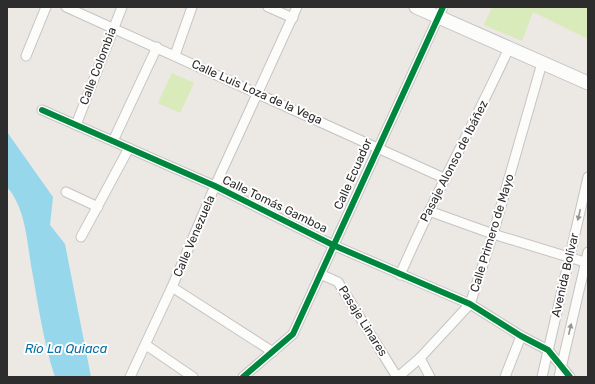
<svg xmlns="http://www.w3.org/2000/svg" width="595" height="384" font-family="Rubik,sans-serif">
  <rect width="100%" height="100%" fill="#ece8e4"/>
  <g fill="#d9eabb">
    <path d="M 492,7 L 588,7 L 588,39 L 533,12 L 522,41 L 484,25 Z"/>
    <path d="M 172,73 L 194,83 L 180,113 L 158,103 Z"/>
  </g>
  <path fill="#97d7ec" d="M 7,132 L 53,197 L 50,225 L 65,244 L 91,377 L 55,377 C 43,341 38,303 31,265 C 27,240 25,207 7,187 Z"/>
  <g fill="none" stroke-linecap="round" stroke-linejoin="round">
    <g stroke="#c5c4c4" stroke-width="11">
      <g id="street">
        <path d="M 66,7 L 446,179"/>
        <path d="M 268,7 L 293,18"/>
        <path d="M 175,55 L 192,7"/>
        <path d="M 26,56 L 46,7"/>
        <path d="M 42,110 L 215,186 L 333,245 L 470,304 L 521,336 L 548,350 L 570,377"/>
        <path d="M 76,125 L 122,7"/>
        <path d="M 113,141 L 157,47"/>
        <path d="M 66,192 L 98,207"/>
        <path d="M 429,211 L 493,234 L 588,263"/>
        <path d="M 81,237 L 129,148"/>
        <path d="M 320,274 L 338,282 L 397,377"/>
        <path d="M 400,275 C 433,198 474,124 509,48"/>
        <path d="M 172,287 L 273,352"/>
        <path d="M 146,345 L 193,377"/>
        <path d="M 420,358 L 430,377"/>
        <path d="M 130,377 L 172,287 L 215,186 L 297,7"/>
        <path d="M 243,377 L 293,334 L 443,7"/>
        <path d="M 398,377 L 420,358 L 470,304 L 493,234 L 542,63"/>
        <path d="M 505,377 L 521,336"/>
        <path d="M 542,377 L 588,177"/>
        <path d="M 559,377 L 588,252"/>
      </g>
    </g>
    <g stroke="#c5c4c4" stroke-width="15">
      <path id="secondary" d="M 416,7 L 588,83"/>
    </g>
    <use href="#street" stroke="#fcfcfb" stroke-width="9"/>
    <use href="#secondary" stroke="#fcfcfb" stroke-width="13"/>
    <g stroke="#fff" stroke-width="8">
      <g id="cycleway">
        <path d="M 42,110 L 215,186 L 333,245 L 470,304 L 521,336 L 548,350 L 570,377"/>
        <path d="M 243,377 L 293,334 L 443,7"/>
      </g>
    </g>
    <use href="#cycleway" stroke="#00873e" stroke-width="6"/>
  </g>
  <defs><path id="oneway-solid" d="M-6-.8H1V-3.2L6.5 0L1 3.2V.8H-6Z"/></defs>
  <g fill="#949494">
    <use href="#oneway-solid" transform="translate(579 215) rotate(103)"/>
    <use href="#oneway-solid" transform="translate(570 329) rotate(-77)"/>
  </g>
  <g text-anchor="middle" stroke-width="4" stroke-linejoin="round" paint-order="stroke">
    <g font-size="12" fill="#2d2d2d" stroke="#fff">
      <text transform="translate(98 66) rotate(-69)" y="4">Calle Colombia</text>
      <text transform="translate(257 92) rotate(24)" y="4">Calle Luis Loza de la Vega</text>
      <text transform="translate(454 161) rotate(-63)" y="4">Pasaje Alonso de Ibáñez</text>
      <text transform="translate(353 174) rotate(-66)" y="4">Calle Ecuador</text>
      <text transform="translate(275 204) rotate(26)" y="4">Calle Tomás Gamboa</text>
      <text transform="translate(492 233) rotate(-73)" y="4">Calle Primero de Mayo</text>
      <text transform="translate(194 236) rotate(-67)" y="4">Calle Venezuela</text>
      <text transform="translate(565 275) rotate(-77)" y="4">Avenida Bolívar</text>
      <text transform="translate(363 321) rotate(58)" y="4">Pasaje Linares</text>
    </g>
    <g font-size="13" font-style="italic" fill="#0c70a2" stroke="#fff">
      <text x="66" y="353">Río La Quiaca</text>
    </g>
  </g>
  <rect width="595" height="384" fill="none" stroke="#2d2d2d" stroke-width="16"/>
</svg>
